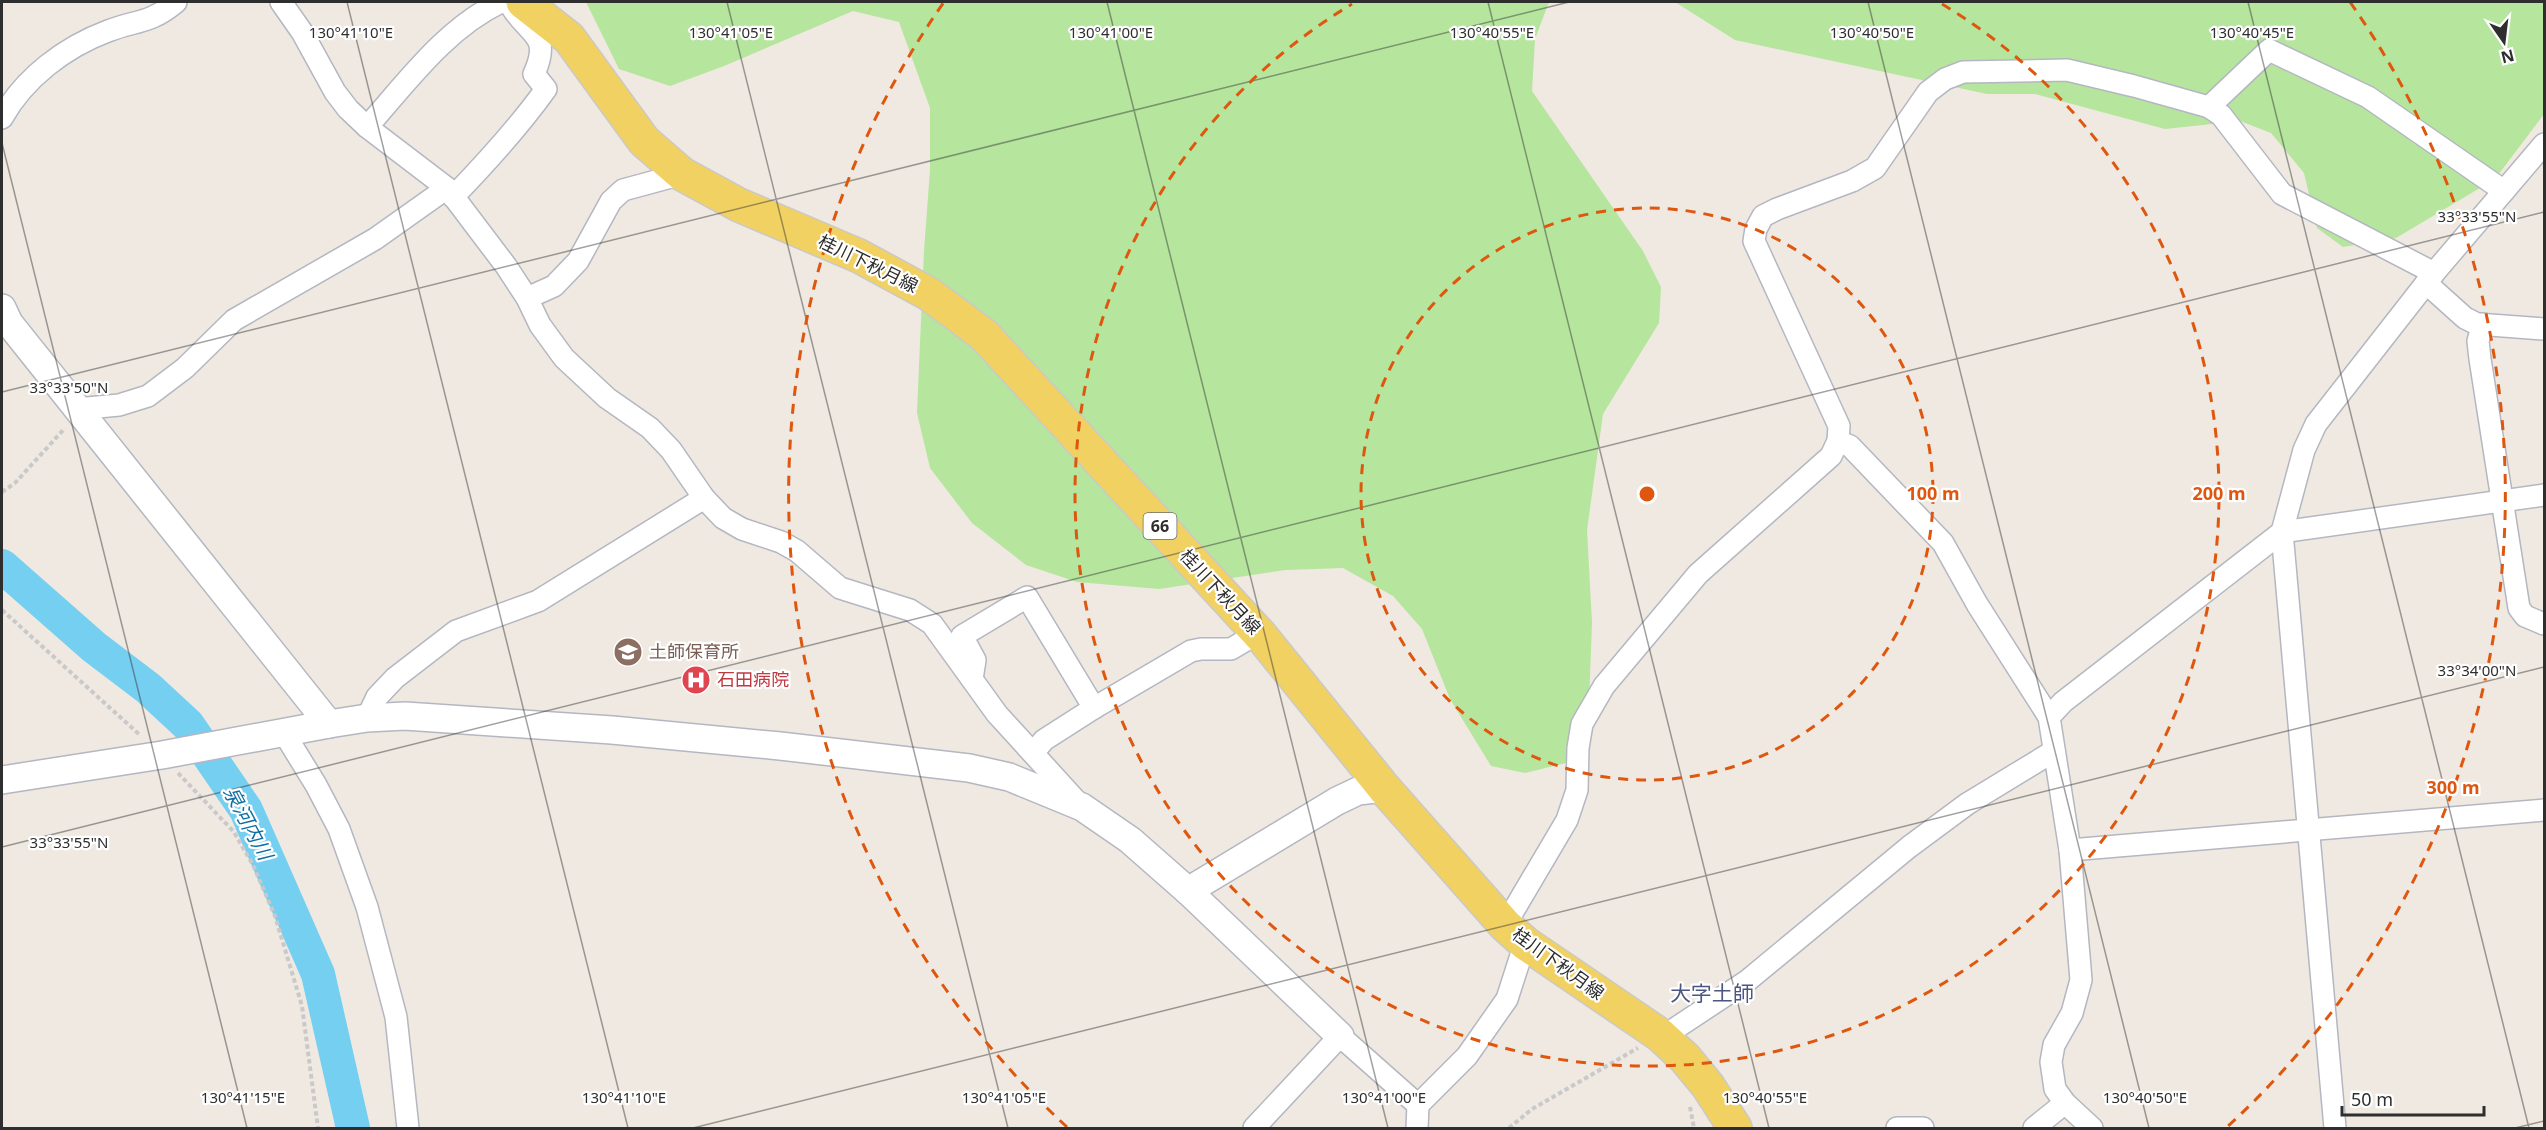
<svg xmlns="http://www.w3.org/2000/svg" width="2546" height="1130" font-family="'Noto Sans','Noto Sans JP',sans-serif">
  <rect width="100%" height="100%" fill="#efe9e1"/>
  <g fill="#b6e59e">
    <path d="M 586,2 L 1549,2 L 1535,39 L 1532,91 L 1643,251 L 1661,287 L 1659,323 L 1603,414 L 1587,530 L 1592,623 L 1588,729 L 1566,763 L 1525,773 L 1491,766 L 1450,699 L 1422,629 L 1393,596 L 1343,568 L 1285,570 L 1159,589 L 1077,582 L 1026,565 L 972,523 L 930,468 L 917,413 L 924,251 L 930,170 L 930,108 L 899,22 L 853,11 L 724,66 L 670,86 L 619,69 Z"/>
    <path d="M 1675,2 L 2544,2 L 2544,114 L 2495,179 L 2396,238 L 2343,247 L 2317,228 L 2304,173 L 2271,133 L 2240,121 L 2165,129 L 2035,94 L 1987,94 L 1735,40 Z"/>
  </g>
  <g fill="none" stroke-linecap="round" stroke-linejoin="round">
    <path stroke="#75cff0" stroke-width="34" d="M 2,566 L 94,647 L 148,688 L 188,725 L 246,810 L 318,974 L 353,1128"/>
    <g stroke="#b4b7c1" stroke-width="24">
      <g id="minor">
        <path d="M 281,2 L 302,32 L 335,92 L 348,109 L 367,127 L 447,188 L 506,266 L 527,298 L 540,325 L 564,358 L 607,398 L 650,428 L 671,450 L 704,498 L 723,518 L 742,529 L 781,542 L 797,551 L 840,588 L 910,610 L 932,624 L 997,714 L 1080,805"/>
        <path d="M 2209,107 L 2269,50 L 2368,97 L 2504,191"/>
        <path d="M 2,118 C 24,78 65,47 108,31 C 136,20 150,24 176,2"/>
        <path d="M 367,127 C 407,82 446,28 501,2"/>
        <path d="M 453,197 C 486,163 518,128 546,89 L 534,74 C 552,34 529,36 511,6"/>
        <path d="M 2426,283 L 2465,318 L 2477,324 L 2544,329"/>
        <path d="M 527,298 L 554,286 L 578,261 L 611,201 L 623,190 L 682,174"/>
        <path d="M 2483,324 L 2478,341 L 2480,359 L 2519,608 L 2525,616 L 2544,624"/>
        <path d="M 77,409 L 119,405 L 148,396 L 185,368 L 234,320 L 375,239 L 447,188"/>
        <path d="M 1838,441 L 1850,446 L 1943,543 L 1977,604 L 2049,717 L 2070,850 L 2081,980 L 2072,1013 L 2054,1045 L 2051,1062 L 2055,1089 L 2065,1103 L 2092,1128"/>
        <path d="M 972,679 L 975,660 L 962,636 L 1027,597 L 1094,708 L 1044,740 L 1033,753"/>
        <path d="M 1094,708 L 1191,651 L 1201,649 L 1231,649 L 1258,633"/>
        <path d="M 2049,717 L 2063,702 L 2282,532 L 2544,495"/>
        <path d="M 367,718 L 377,697 L 395,678 L 456,631 L 538,601 L 704,498"/>
        <path d="M 284,733 L 316,785 L 339,829 L 367,907 L 396,1017 L 408,1128"/>
        <path d="M 2070,850 L 2544,810"/>
        <path d="M 1505,925 L 1567,820 L 1577,790 L 1578,748 L 1582,724 L 1604,686 L 1698,574 L 1831,456 L 1838,441 L 1839,426 L 1754,241 L 1756,229 L 1763,216 L 1777,209 L 1852,181 L 1875,168 L 1928,92 L 1945,79 L 1963,72 L 2067,70 L 2134,86 L 2209,107 L 2221,115 L 2282,194 L 2434,273"/>
        <path d="M 1667,1041 L 1676,1028 L 1747,981 L 1909,847 L 1967,804 L 2054,751"/>
        <path d="M 1254,1128 L 1340,1036 L 1418,1105"/>
        <path d="M 1417,1128 L 1418,1105 L 1467,1056 L 1507,999 L 1525,943"/>
        <path d="M 1897,1128 L 1923,1128"/>
        <path d="M 2034,1128 L 2065,1103"/>
        <path d="M 2335,1128 L 2282,532 L 2304,450 L 2316,424 L 2434,273 L 2544,144"/>
      </g>
    </g>
    <g stroke="#b4b7c1" stroke-width="30">
      <g id="tertiary">
        <path d="M 2,308 L 9,323 L 329,724"/>
        <path d="M 2,780 L 162,755 L 329,724 L 367,718 L 405,716 L 612,730 L 780,746 L 969,768 L 1009,777 L 1082,807 L 1130,840 L 1188,891 L 1340,1036"/>
        <path d="M 1188,891 L 1337,801 L 1358,791 L 1384,788"/>
      </g>
    </g>
    <g stroke="#c9c9c9" stroke-width="36">
      <path id="primary" d="M 523,2 L 569,38 L 644,141 L 682,174 L 739,205 L 859,256 L 929,294 L 984,335 L 1262,637 L 1384,788 L 1505,925 L 1525,943 L 1660,1035 L 1685,1058 L 1708,1086 L 1735,1128"/>
    </g>
    <g stroke="#c9c9c9" stroke-width="4" stroke-dasharray="4.5 3" stroke-linecap="butt">
      <path d="M 2,492 L 15,483 L 65,428"/>
      <path d="M 2,610 L 141,736"/>
      <path d="M 178,773 L 234,832 L 253,865 L 275,916 L 302,1006 L 318,1128"/>
      <path d="M 1690,1107 L 1694,1128"/>
      <path d="M 1509,1128 L 1532,1109 L 1638,1048"/>
    </g>
    <use href="#minor" stroke="#fff" stroke-width="21"/>
    <use href="#tertiary" stroke="#fff" stroke-width="27"/>
    <use href="#primary" stroke="#f2d163" stroke-width="33"/>
  </g>
  <path fill="none" stroke="#2e2e2e" stroke-width="1.5" stroke-opacity="0.45" d="M 347,2 L 628,1128M 727,2 L 1008,1128M 1107,2 L 1388,1128M 1488,2 L 1769,1128M 1868,2 L 2149,1128M 2248,2 L 2529,1128M 2,143 L 247,1128M 2,392 L 1569,2M 2,847 L 2544,212M 693,1128 L 2544,667M 2515,1128 L 2544,1121"/>
  <g fill="none" stroke="#df570e" stroke-width="3" stroke-dasharray="10 8">
    <circle cx="1647" cy="494" r="286"/>
    <path d="M1942 4A572 572 0 1 1 1352 4"/>
    <path d="M1067 1127A858 858 0 0 1 944 2M2350 2A858 858 0 0 1 2227 1127"/>
  </g>
  <defs>
    <g id="school-disc" transform="scale(1.5)"><circle r="9.5" fill="#8d6e63" stroke="#fff"/><path d="M0-5L7-2L0 1L-7-2ZM-4 1L0 2.5L4 1V4Q0 6-4 4Z" fill="#fff"/></g>
    <g id="hospital-disc" transform="scale(1.5)"><circle r="9.5" fill="#e0444e" stroke="#fff"/><path d="M-5-5h3v3.5h4V-5h3V5h-3V1.5h-4V5h-3Z" fill="#fff"/></g>
  </defs>
  <g fill-rule="evenodd">
    <use href="#school-disc" x="628" y="652"/>
    <use href="#hospital-disc" x="696" y="680"/>
  </g>
  <g text-anchor="middle" stroke-width="4.5" stroke-linejoin="round" paint-order="stroke">
    <rect fill="#fff" stroke="#6d6d6d" stroke-width="1.5" x="1143.5" y="513" width="33" height="26" rx="4.5"/>
    <g font-size="16" font-weight="bold" fill="#2e2e2e">
      <text x="1160" y="532">66</text>
    </g>
    <g font-size="18" fill="#2e2e2e" stroke="#fff">
      <text transform="translate(868 264) rotate(26)" y="6">桂川下秋月線</text>
      <text transform="translate(1220 592) rotate(47)" y="6">桂川下秋月線</text>
      <text transform="translate(1558 964) rotate(36)" y="6">桂川下秋月線</text>
    </g>
    <g font-size="18" fill="#785e54" stroke="#fff" text-anchor="start">
      <text x="649" y="658">土師保育所</text>
    </g>
    <g font-size="18" fill="#be3a42" stroke="#fff" text-anchor="start">
      <text x="717" y="686">石田病院</text>
    </g>
    <g font-size="20" font-style="italic" fill="#0d6fa3" stroke="#fff">
      <text transform="translate(248 823) rotate(62)" y="7">泉河内川</text>
    </g>
    <g font-size="21" fill="#4d5680" stroke="#fff">
      <text x="1712" y="1001">大字土師</text>
    </g>
  </g>
  <g font-size="15" text-anchor="middle" fill="#2e2e2e" stroke="#fff" stroke-width="4.5" stroke-linejoin="round" paint-order="stroke">
    <text x="351" y="38">130°41'10"E</text>
    <text x="731" y="38">130°41'05"E</text>
    <text x="1111" y="38">130°41'00"E</text>
    <text x="1492" y="38">130°40'55"E</text>
    <text x="1872" y="38">130°40'50"E</text>
    <text x="2252" y="38">130°40'45"E</text>
    <text x="2477" y="222">33°33'55"N</text>
    <text x="69" y="393">33°33'50"N</text>
    <text x="2477" y="676">33°34'00"N</text>
    <text x="69" y="848">33°33'55"N</text>
    <text x="243" y="1103">130°41'15"E</text>
    <text x="624" y="1103">130°41'10"E</text>
    <text x="1004" y="1103">130°41'05"E</text>
    <text x="1384" y="1103">130°41'00"E</text>
    <text x="1765" y="1103">130°40'55"E</text>
    <text x="2145" y="1103">130°40'50"E</text>
  </g>
  <circle cx="1647" cy="494" r="9" fill="#df570e" stroke="#fff" stroke-width="3"/>
  <g font-size="18" text-anchor="middle" font-weight="bold" fill="#df570e" stroke="#fff" stroke-width="4.5" stroke-linejoin="round" paint-order="stroke">
    <text x="1933" y="500">100 m</text>
    <text x="2219" y="500">200 m</text>
    <text x="2453" y="794">300 m</text>
  </g>
  <rect width="2546" height="1130" fill="none" stroke="#2e2e2e" stroke-width="6"/>
  <g transform="translate(2504 42) rotate(166)" stroke="#ffffff" stroke-width="4.5" paint-order="stroke">
  <path d="M0-4.5L10 22L0 15L-10 22Z" fill="#2e2e2e"/>
  <text y="-9" font-size="16" font-weight="bold" text-anchor="middle" fill="#2e2e2e">N</text>
  </g>
  <path d="M2342 1106v9h142v-9" fill="none" stroke="#2e2e2e" stroke-width="3"/>
  <text x="2351" y="1106" font-size="18" fill="#2e2e2e" stroke="#ffffff" stroke-width="4.5" paint-order="stroke">50 m</text>
</svg>
